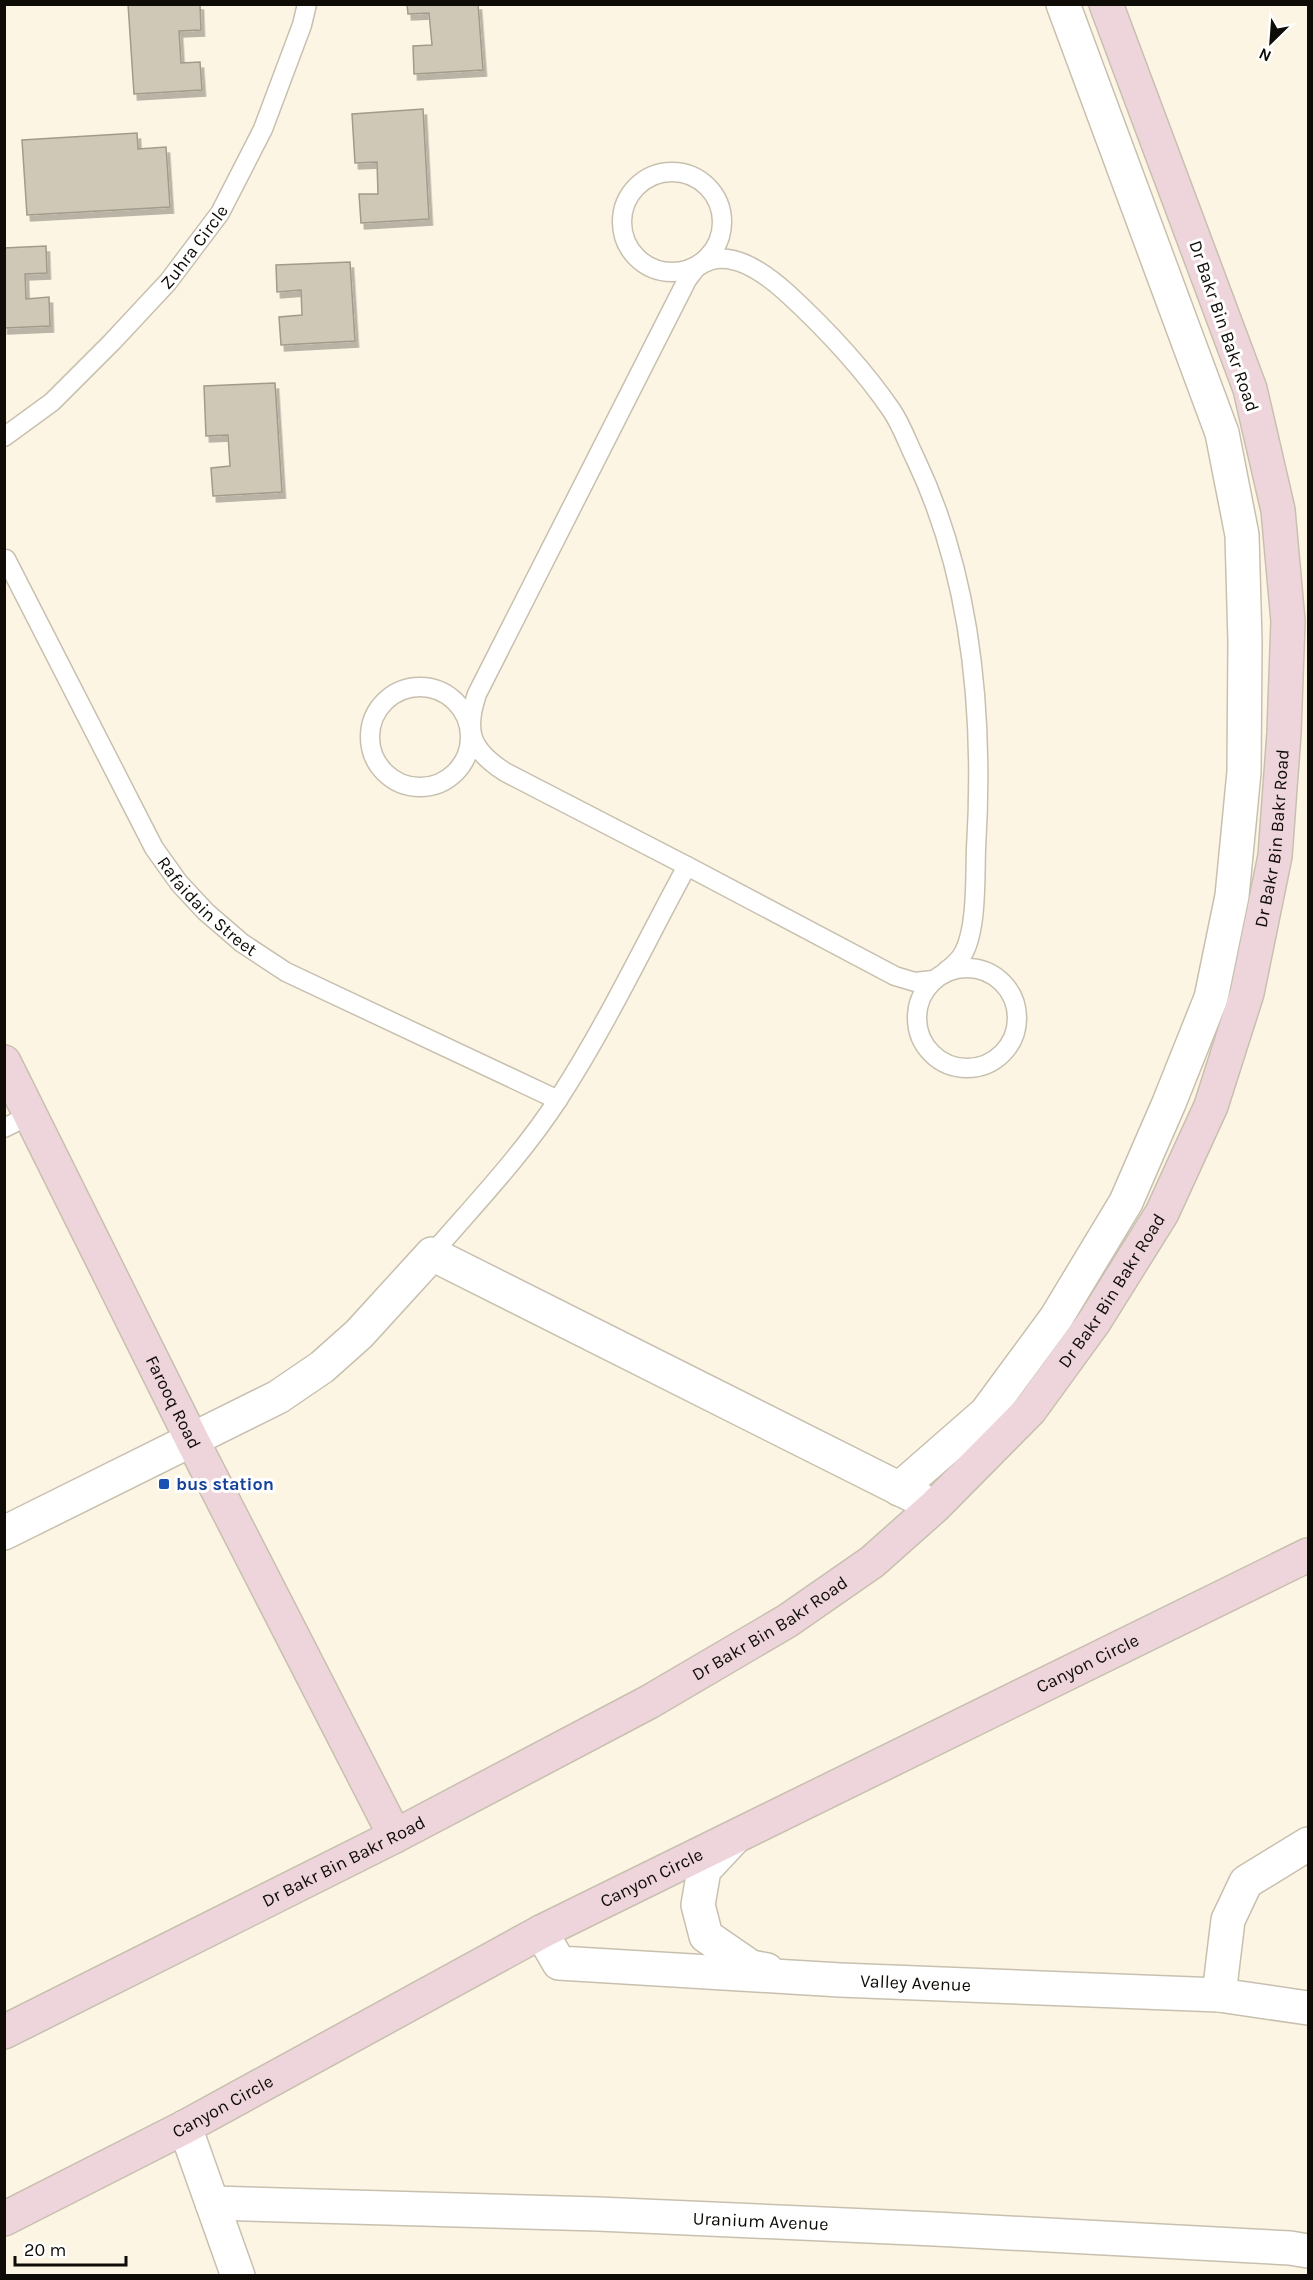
<svg xmlns="http://www.w3.org/2000/svg" width="1313" height="2280" font-family="Karla,sans-serif">
  <defs>
    <filter id="shadow"><feDropShadow dx="3.5" dy="6" stdDeviation="0" flood-color="#0004"/></filter>
  </defs>
  <rect width="100%" height="100%" fill="#fdf5e4"/>
  <g fill="#d0c8b7" stroke="#a29b8b" stroke-width="1.5" filter="url(#shadow)">
    <path d="M 128,4 L 200,4 L 201,30 L 179,31 L 181,63 L 200,62 L 202,90 L 134,94 Z"/>
    <path d="M 407,4 L 478,4 L 483,70 L 414,74 L 413,46 L 432,45 L 429,13 L 408,14 Z"/>
    <path d="M 423,109 L 429,219 L 361,223 L 359,194 L 378,194 L 377,162 L 355,163 L 352,114 Z"/>
    <path d="M 137,133 L 138,149 L 166,147 L 170,207 L 27,215 L 22,140 Z"/>
    <path d="M 46,246 L 47,273 L 25,274 L 26,299 L 49,297 L 50,326 L 4,328 L 4,248 Z"/>
    <path d="M 350,262 L 355,341 L 281,345 L 279,317 L 302,315 L 301,290 L 277,292 L 276,265 Z"/>
    <path d="M 275,383 L 282,492 L 213,496 L 211,468 L 230,466 L 228,435 L 206,436 L 204,386 Z"/>
  </g>
  <g fill="none" stroke-linecap="round" stroke-linejoin="round">
    <g stroke="#c8c0af" stroke-width="21">
      <g id="lane">
        <circle cx="672" cy="222" r="50"/>
        <path id="s1" d="M 4,437 L 52,402 L 112,342 L 168,282 L 220,213 L 263,129 L 302,25 L 307,4"/>
        <path id="s2" d="M 6,559 L 154,848 L 179,883 L 206,912 L 242,943 L 286,972 L 558,1100"/>
        <circle cx="420" cy="737" r="50"/>
        <path d="M 687,866 L 895,976 L 915,982 L 933,980"/>
        <circle cx="967" cy="1018" r="50"/>
        <path d="M 4,1128 L 30,1115"/>
        <path d="M 432,1254 C 475,1204 523,1154 559,1098 C 607,1024 645,943 687,866 L 505,772 C 471,750 464,732 477,694 L 687,280 C 691,275 694,269 699,266 C 728,245 766,274 787,293 C 826,329 862,367 892,411 C 902,426 908,444 916,460 C 973,580 984,718 976,849 C 975,877 977,927 964,952 C 960,960 953,966 946,971"/>
      </g>
    </g>
    <g stroke="#c8c0af" stroke-width="36">
      <g id="street">
        <path d="M 899,1489 L 986,1413 L 1056,1318 L 1126,1202 L 1169,1103 L 1211,998 L 1232,896 L 1244,772 L 1245,642 L 1242,535 L 1222,433 L 1063,4"/>
        <path d="M 4,1533 L 278,1397 L 322,1367 L 359,1334 L 432,1254 L 920,1499"/>
        <path d="M 734,1838 L 704,1870 L 698,1905 L 706,1936 L 751,1967 L 767,1970"/>
        <path id="s3" d="M 541,1932 L 559,1963 L 840,1980 L 1219,1995 L 1308,2008"/>
        <path d="M 1219,1995 L 1228,1920 L 1246,1882 L 1308,1844"/>
        <path d="M 185,2127 L 238,2276"/>
        <path id="s4" d="M 212,2203 L 598,2214 L 935,2229 L 1290,2248 L 1308,2251"/>
      </g>
    </g>
    <g stroke="#c8c0af" stroke-width="36">
      <g id="secondary">
        <path id="s5" d="M 4,1062 L 192,1440 L 395,1836"/>
        <path id="s6" d="M 4,2032 L 395,1836 L 649,1702 L 787,1621 L 872,1562 L 935,1506 L 1030,1410 L 1094,1322 L 1162,1213 L 1211,1106 L 1247,993 L 1275,856 L 1284,733 L 1288,621 L 1278,510 L 1250,389 L 1106,4"/>
        <path id="s7" d="M 4,2219 L 185,2127 L 541,1932 L 1308,1555"/>
      </g>
    </g>
    <use href="#lane" stroke="#fff" stroke-width="18"/>
    <use href="#street" stroke="#fff" stroke-width="33"/>
    <use href="#secondary" stroke="#eed5dc" stroke-width="33"/>
  </g>
  <rect fill="#1a4fb4" stroke="#fff" stroke-width="2" x="158" y="1478" width="12" height="12" rx="3"/>
  <g text-anchor="middle" stroke-width="6" stroke-linejoin="round" paint-order="stroke">
    <g font-size="18" fill="#0f0c07" stroke="#fff">
      <text dy="6" stroke="none"><textPath href="#s1" startOffset="270">Zuhra Circle</textPath></text>
      <text transform="translate(1224 326) rotate(71)" y="6">Dr Bakr Bin Bakr Road</text>
      <text dy="6" stroke="none"><textPath href="#s6" startOffset="1838">Dr Bakr Bin Bakr Road</textPath></text>
      <text dy="6" stroke="none"><textPath href="#s2" startOffset="404">Rafaidain Street</textPath></text>
      <text dy="6" stroke="none"><textPath href="#s6" startOffset="1352">Dr Bakr Bin Bakr Road</textPath></text>
      <text dy="6" stroke="none"><textPath href="#s5" startOffset="380">Farooq Road</textPath></text>
      <text dy="6" stroke="none"><textPath href="#s6" startOffset="866">Dr Bakr Bin Bakr Road</textPath></text>
      <text dy="6" stroke="none"><textPath href="#s7" startOffset="1218">Canyon Circle</textPath></text>
      <text dy="6" stroke="none"><textPath href="#s6" startOffset="380">Dr Bakr Bin Bakr Road</textPath></text>
      <text dy="6" stroke="none"><textPath href="#s7" startOffset="732">Canyon Circle</textPath></text>
      <text dy="6" stroke="none"><textPath href="#s3" startOffset="393">Valley Avenue</textPath></text>
      <text dy="6" stroke="none"><textPath href="#s7" startOffset="246">Canyon Circle</textPath></text>
      <text dy="6" stroke="none"><textPath href="#s4" startOffset="549">Uranium Avenue</textPath></text>
    </g>
    <g font-size="18" font-weight="bold" fill="#164399" stroke="#fff" text-anchor="start">
      <text x="176" y="1490">bus station</text>
    </g>
  </g>
  <rect width="1313" height="2280" fill="none" stroke="#0f0c07" stroke-width="12"/>
  <g transform="translate(1271 42) rotate(205)" stroke="#ffffff" stroke-width="4.5" paint-order="stroke">
  <path d="M0-4.5L10 22L0 15L-10 22Z" fill="#0f0c07"/>
  <text y="-9" font-size="16" font-weight="bold" text-anchor="middle" fill="#0f0c07">N</text>
  </g>
  <path d="M15 2256v9h111v-9" fill="none" stroke="#0f0c07" stroke-width="3"/>
  <text x="24" y="2256" font-size="18" fill="#0f0c07" stroke="#ffffff" stroke-width="4.5" paint-order="stroke">20 m</text>
</svg>
